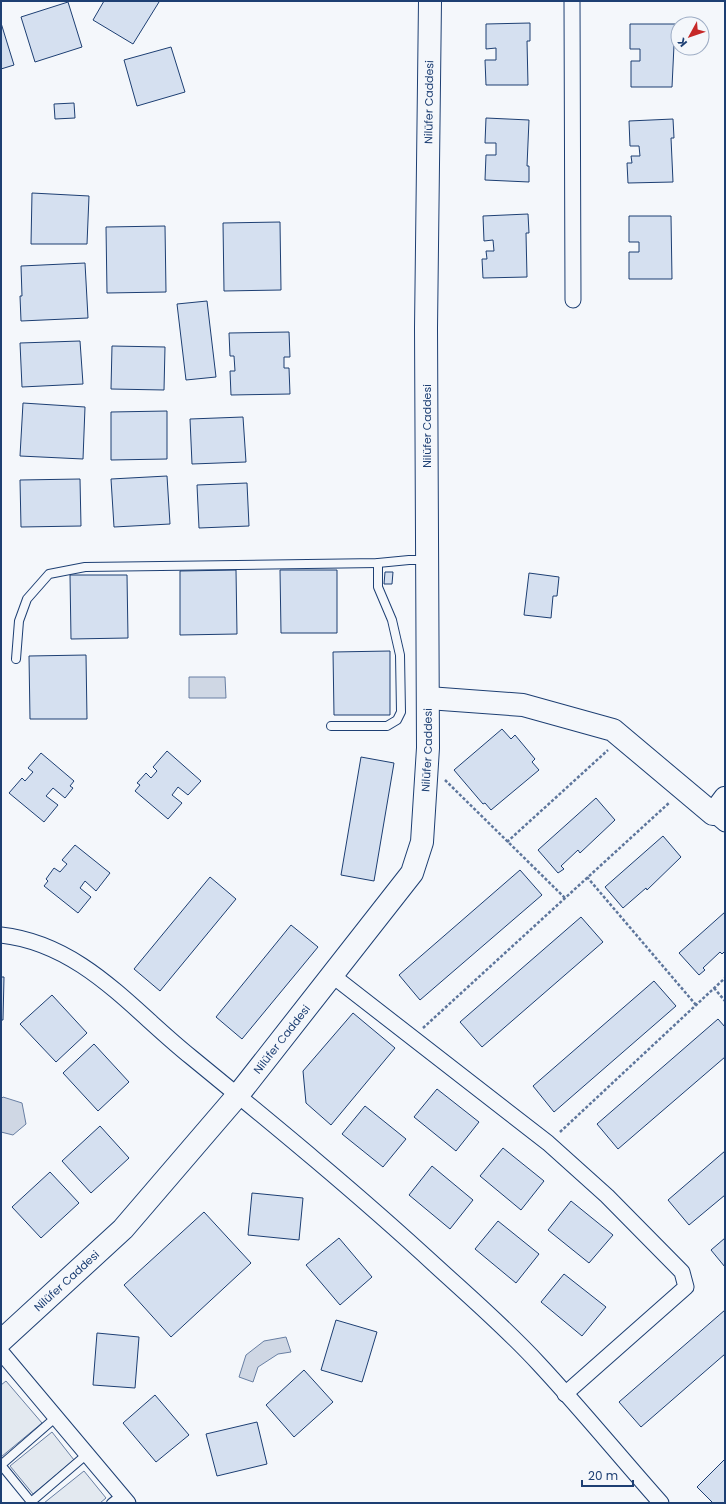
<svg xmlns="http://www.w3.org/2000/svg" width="726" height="1504" font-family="Poppins,sans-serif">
  <rect width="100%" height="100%" fill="#f4f7fb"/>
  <g fill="#e3e9f0" stroke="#687fa3">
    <path d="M 6,1381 L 42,1423 L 1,1457 L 1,1385 Z"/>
    <path d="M 52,1432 L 74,1460 L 33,1494 L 10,1466 Z"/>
    <path d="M 84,1471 L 106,1498 L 100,1503 L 44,1503 Z"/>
  </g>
  <g fill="#cfd7e4" stroke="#687fa3">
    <path d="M 189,677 L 225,677 L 226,698 L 189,698 Z"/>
    <path d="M 3,1097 L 22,1103 L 26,1124 L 13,1135 L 1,1132 L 1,1099 Z"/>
    <path d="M 286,1337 L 291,1352 L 278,1354 L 258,1367 L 253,1382 L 239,1377 L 246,1355 L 264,1341 Z"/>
  </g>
  <g fill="#d5e0f0" stroke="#1d3f73">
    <path d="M 104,1 L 158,1 L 159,2 L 133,44 L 93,20 Z"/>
    <path d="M 68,2 L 82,47 L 35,62 L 21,17 Z"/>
    <path d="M 1,23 L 14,65 L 1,69 Z"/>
    <path d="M 530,23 L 530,41 L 527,41 L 528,85 L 486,85 L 485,60 L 496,60 L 496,48 L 486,49 L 486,24 Z"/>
    <path d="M 630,24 L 675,24 L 672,87 L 631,87 L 631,61 L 640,61 L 640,49 L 630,49 Z"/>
    <path d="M 171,47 L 185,92 L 137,106 L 124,60 Z"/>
    <path d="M 74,103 L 75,118 L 55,119 L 54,104 Z"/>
    <path d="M 486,118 L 529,120 L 527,166 L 529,166 L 529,182 L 485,180 L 486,155 L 496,155 L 496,143 L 485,143 Z"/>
    <path d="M 673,119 L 674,138 L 671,138 L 673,182 L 628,183 L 627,163 L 632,163 L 631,156 L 640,156 L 639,146 L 630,146 L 629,121 Z"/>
    <path d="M 32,193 L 89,196 L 87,244 L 31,244 Z"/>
    <path d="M 528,214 L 529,233 L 526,233 L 527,277 L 483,278 L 482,259 L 487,259 L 486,251 L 494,251 L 493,240 L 484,241 L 483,216 Z"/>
    <path d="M 629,216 L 671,216 L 672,279 L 629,279 L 629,252 L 639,252 L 639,242 L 629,242 Z"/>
    <path d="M 280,222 L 281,290 L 224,291 L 223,223 Z"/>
    <path d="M 165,226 L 166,292 L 107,293 L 106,227 Z"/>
    <path d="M 85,263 L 88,318 L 21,321 L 20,296 L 22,296 L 21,266 Z"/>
    <path d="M 207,301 L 216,377 L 186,380 L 177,304 Z"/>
    <path d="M 289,332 L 290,357 L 284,357 L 284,368 L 289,368 L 290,394 L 231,395 L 230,371 L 235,371 L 234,356 L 230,356 L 229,333 Z"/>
    <path d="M 80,341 L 83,384 L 22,387 L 20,343 Z"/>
    <path d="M 112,346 L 165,347 L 164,390 L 111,389 Z"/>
    <path d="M 23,403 L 85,407 L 83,459 L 20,456 Z"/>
    <path d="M 167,411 L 167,459 L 111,460 L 111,412 Z"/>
    <path d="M 243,417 L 246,462 L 192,464 L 190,419 Z"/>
    <path d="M 167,476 L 170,524 L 114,527 L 111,479 Z"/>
    <path d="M 80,479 L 81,526 L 21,527 L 20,480 Z"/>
    <path d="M 247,483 L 249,526 L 199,528 L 197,485 Z"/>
    <path d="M 236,570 L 237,634 L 180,635 L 180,571 Z"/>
    <path d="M 280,570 L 337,570 L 337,633 L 281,633 Z"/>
    <path d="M 385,572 L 393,572 L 392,584 L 384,584 Z"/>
    <path d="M 529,573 L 559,577 L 557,596 L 553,596 L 551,618 L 524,615 Z"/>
    <path d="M 70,575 L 127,575 L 128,638 L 71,639 Z"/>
    <path d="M 390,651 L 390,715 L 334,715 L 333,652 Z"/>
    <path d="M 86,655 L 87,719 L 30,719 L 29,656 Z"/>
    <path d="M 502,729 L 511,739 L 515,735 L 535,759 L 532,762 L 539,770 L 491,810 L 485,803 L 483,804 L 454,770 Z"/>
    <path d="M 167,751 L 201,781 L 188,795 L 178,787 L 172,795 L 182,803 L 168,819 L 135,791 L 140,785 L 137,783 L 146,773 L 151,778 L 157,771 L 153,767 Z"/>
    <path d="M 41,753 L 74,781 L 70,786 L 73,788 L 65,798 L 53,788 L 46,796 L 58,805 L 44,822 L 9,793 L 22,778 L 25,781 L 33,772 L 28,768 Z"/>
    <path d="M 361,757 L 394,763 L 374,881 L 341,875 Z"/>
    <path d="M 596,798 L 615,820 L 580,853 L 578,850 L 561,866 L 564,869 L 558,873 L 538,850 Z"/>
    <path d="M 663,836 L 681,857 L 647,890 L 646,888 L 623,908 L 605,887 Z"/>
    <path d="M 75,845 L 110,873 L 96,891 L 85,881 L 80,888 L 91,897 L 78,913 L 44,886 L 48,881 L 46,879 L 54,868 L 60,872 L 67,864 L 62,860 Z"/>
    <path d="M 520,870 L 542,895 L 420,1000 L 399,975 Z"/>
    <path d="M 210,877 L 236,899 L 160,991 L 134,969 Z"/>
    <path d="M 725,912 L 725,951 L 722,954 L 720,952 L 703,968 L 705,970 L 699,975 L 679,953 Z"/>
    <path d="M 581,917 L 603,942 L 482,1047 L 460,1022 Z"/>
    <path d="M 291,925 L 318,947 L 242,1039 L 216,1017 Z"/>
    <path d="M 1,977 L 4,977 L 3,1020 L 1,1020 Z"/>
    <path d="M 654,981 L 676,1006 L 554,1112 L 533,1086 Z"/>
    <path d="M 52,995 L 87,1033 L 56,1062 L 20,1024 Z"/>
    <path d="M 353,1013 L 395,1048 L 331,1125 L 306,1103 L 303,1071 Z"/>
    <path d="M 718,1019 L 725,1027 L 725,1057 L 618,1149 L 597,1124 Z"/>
    <path d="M 94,1044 L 129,1082 L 98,1111 L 63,1073 Z"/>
    <path d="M 437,1089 L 479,1122 L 456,1151 L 414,1117 Z"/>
    <path d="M 365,1106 L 406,1139 L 383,1167 L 342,1134 Z"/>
    <path d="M 100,1126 L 129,1158 L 91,1193 L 62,1161 Z"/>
    <path d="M 503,1148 L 544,1181 L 521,1210 L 480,1176 Z"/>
    <path d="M 725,1151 L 725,1195 L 689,1225 L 668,1200 Z"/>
    <path d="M 432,1166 L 473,1200 L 450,1229 L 409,1195 Z"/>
    <path d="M 50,1172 L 79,1203 L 41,1238 L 12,1207 Z"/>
    <path d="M 252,1193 L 303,1198 L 299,1240 L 248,1235 Z"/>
    <path d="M 571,1201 L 613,1235 L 589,1263 L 548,1230 Z"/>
    <path d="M 204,1212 L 251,1263 L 171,1337 L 124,1285 Z"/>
    <path d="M 498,1221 L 539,1254 L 516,1283 L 475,1249 Z"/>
    <path d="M 339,1238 L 372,1277 L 340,1305 L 306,1265 Z"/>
    <path d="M 725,1238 L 725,1267 L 711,1250 Z"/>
    <path d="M 564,1274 L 606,1307 L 582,1336 L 541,1302 Z"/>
    <path d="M 725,1310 L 725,1354 L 641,1427 L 619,1402 Z"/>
    <path d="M 336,1320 L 377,1332 L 362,1382 L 321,1370 Z"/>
    <path d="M 97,1333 L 139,1337 L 135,1388 L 93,1385 Z"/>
    <path d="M 304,1370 L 333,1402 L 294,1437 L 266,1405 Z"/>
    <path d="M 155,1395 L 189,1435 L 156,1462 L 123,1423 Z"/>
    <path d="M 257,1422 L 267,1464 L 217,1476 L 206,1434 Z"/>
    <path d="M 725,1459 L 725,1503 L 713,1503 L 697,1487 Z"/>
  </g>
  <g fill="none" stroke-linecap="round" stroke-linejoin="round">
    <g stroke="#1d3f73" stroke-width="10">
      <g id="lane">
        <path d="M 16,659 L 19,621 L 27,599 L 49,574 L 85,567 L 378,563 L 409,560 L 427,560"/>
        <path d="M 331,726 L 387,726 L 397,720 L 401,712 L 400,655 L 392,620 L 378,587 L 378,563"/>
        <path d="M 1,1465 L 55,1418"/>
        <path d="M 1,1465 L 32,1503"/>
        <path d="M 31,1502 L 86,1455"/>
        <path d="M 111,1503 L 121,1495"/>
      </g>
    </g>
    <g stroke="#1d3f73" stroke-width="17">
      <g id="street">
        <path d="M 572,1 L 573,300"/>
        <path d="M 713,814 L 725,824"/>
        <path d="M 1,935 C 82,944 131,1009 191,1057 C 274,1125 357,1193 436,1266 C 471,1298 507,1329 539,1364 C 581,1409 620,1457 661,1503"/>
        <path d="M 333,976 L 548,1143 L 607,1196 L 682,1272 L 686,1287 L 565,1394"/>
        <path d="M 1,1352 L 128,1503"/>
      </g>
    </g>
    <g stroke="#1d3f73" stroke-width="24">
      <g id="secondary">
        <path d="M 428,698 L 523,705 L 613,730 L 713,814 L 725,798"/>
        <path id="s1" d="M 1,1341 L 123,1229 L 238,1095 L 412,873 L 422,842 L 428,748 L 426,328 L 430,1"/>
      </g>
    </g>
    <g stroke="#5e769c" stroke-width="2.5" stroke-dasharray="3 2" stroke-linecap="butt">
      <path d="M 445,780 L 565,898"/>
      <path d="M 507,842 L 608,750"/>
      <path d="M 587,877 L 696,1005"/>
      <path d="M 714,988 L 725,1001"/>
      <path d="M 423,1028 L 670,802"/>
      <path d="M 560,1132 L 725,978"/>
    </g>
    <use href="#lane" stroke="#f4f7fb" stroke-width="8"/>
    <use href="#street" stroke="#f4f7fb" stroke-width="15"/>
    <use href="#secondary" stroke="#f4f7fb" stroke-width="22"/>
  </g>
  <g text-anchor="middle" stroke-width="3" stroke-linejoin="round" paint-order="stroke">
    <g font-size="11" fill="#1d3f73" stroke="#f4f7fb">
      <text dy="4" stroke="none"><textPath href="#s1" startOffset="1397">Nilüfer Caddesi</textPath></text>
      <text transform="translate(427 426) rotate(-90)" y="4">Nilüfer Caddesi</text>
      <text dy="4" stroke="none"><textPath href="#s1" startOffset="749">Nilüfer Caddesi</textPath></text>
      <text dy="4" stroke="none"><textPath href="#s1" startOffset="413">Nilüfer Caddesi</textPath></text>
      <text dy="4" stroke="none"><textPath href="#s1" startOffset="89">Nilüfer Caddesi</textPath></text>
    </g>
  </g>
  <rect width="726" height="1504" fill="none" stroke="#1d3f73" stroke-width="4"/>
  <g transform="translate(690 36) rotate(230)"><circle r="19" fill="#f4f7fb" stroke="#9eadc5"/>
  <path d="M0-3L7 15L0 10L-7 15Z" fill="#c62828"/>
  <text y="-6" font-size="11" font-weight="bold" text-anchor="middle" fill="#1d3f73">K</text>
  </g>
  <path d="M582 1480v6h51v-6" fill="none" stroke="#1d3f73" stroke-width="2"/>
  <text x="588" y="1480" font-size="12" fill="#1d3f73" stroke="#f4f7fb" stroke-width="3" paint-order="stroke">20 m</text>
</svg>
